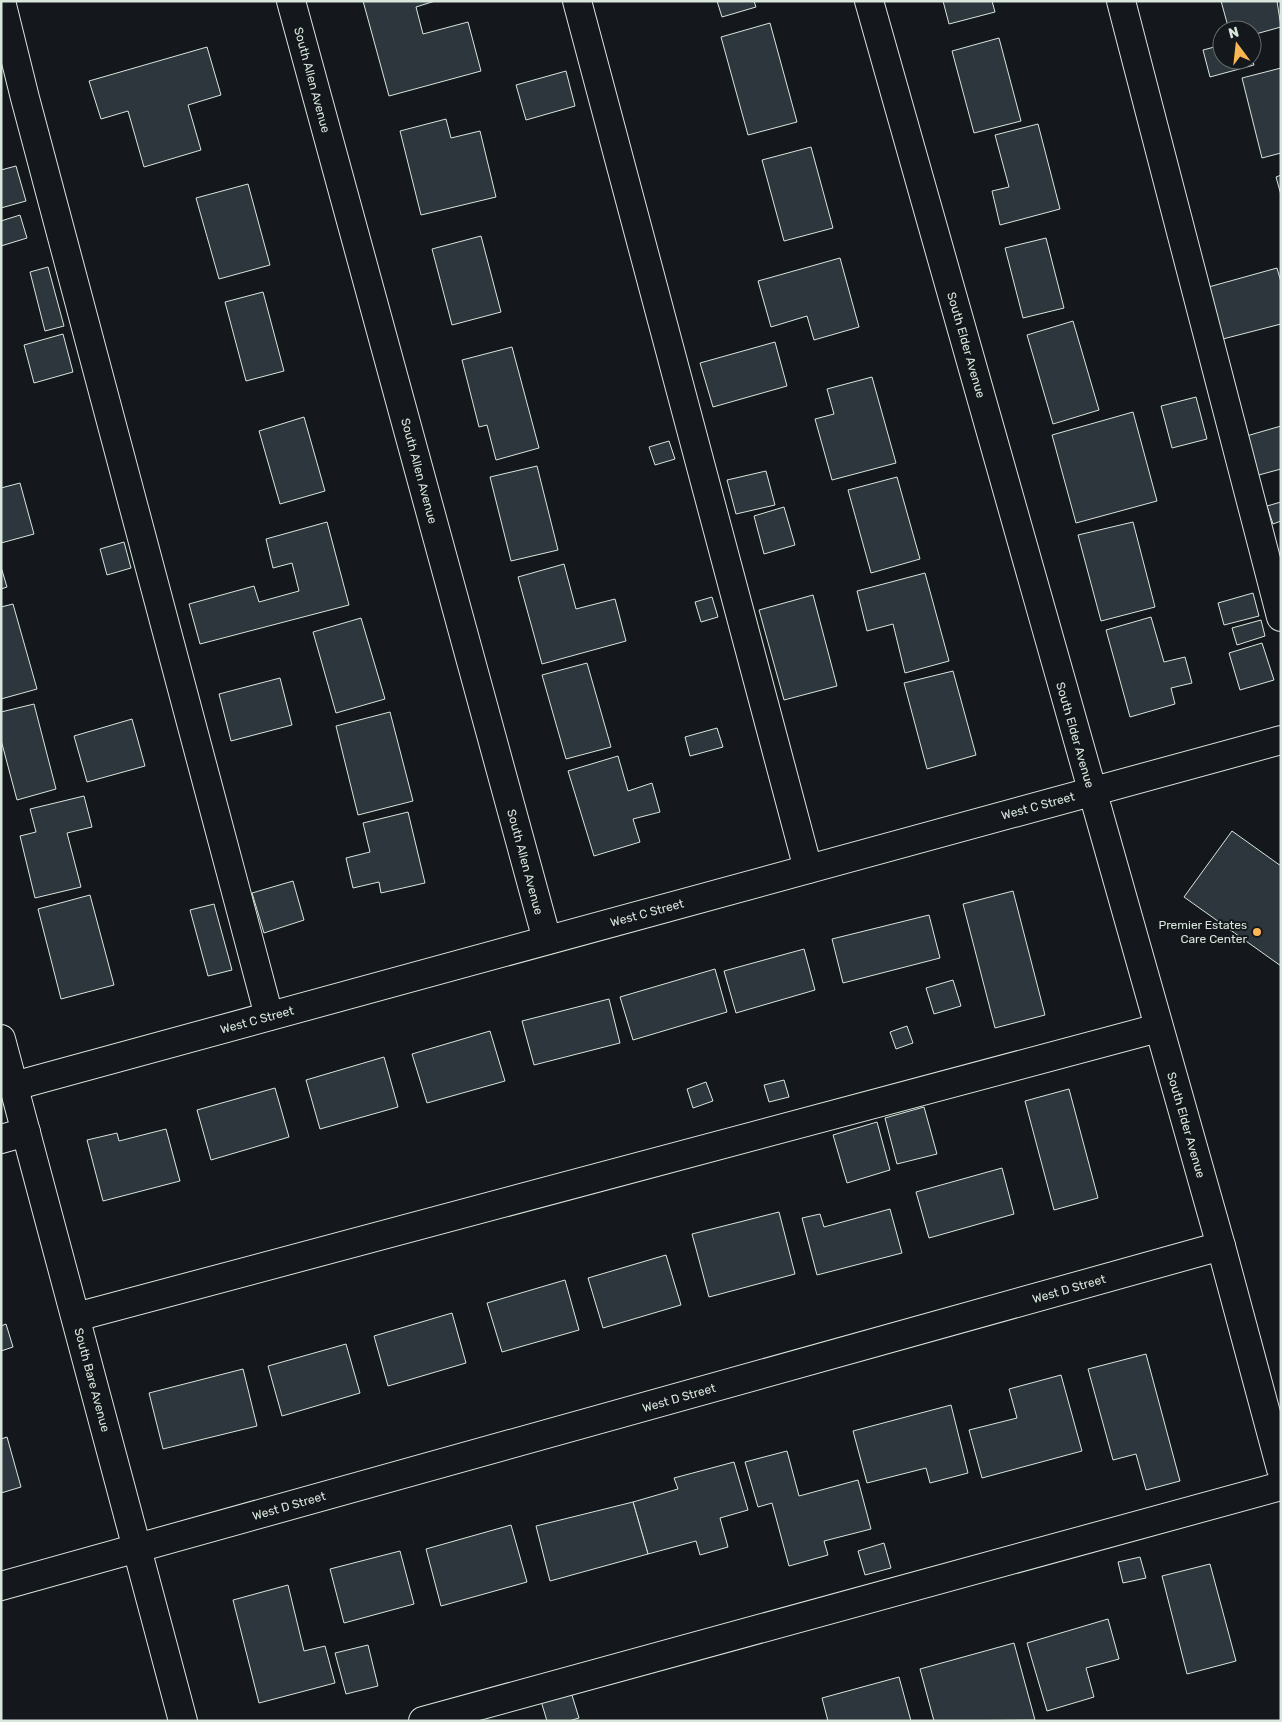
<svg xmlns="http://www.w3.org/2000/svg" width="1282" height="1722" font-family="Rubik,sans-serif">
  <rect width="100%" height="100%" fill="#14181c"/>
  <g fill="#2c363c" stroke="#d8e6dc">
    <path d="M 363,1 L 435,1 L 416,7 L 423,34 L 468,22 L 481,71 L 389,96 Z"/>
    <path d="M 717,1 L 754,1 L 756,7 L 722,17 Z"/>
    <path d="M 943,1 L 992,1 L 995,12 L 949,24 Z"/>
    <path d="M 1221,1 L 1277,1 L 1281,27 L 1252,35 L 1252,30 L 1229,30 Z"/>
    <path d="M 770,23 L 797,122 L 748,135 L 721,37 Z"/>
    <path d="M 999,38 L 1021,121 L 974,133 L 952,51 Z"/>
    <path d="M 1222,45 L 1222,60 L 1252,60 L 1252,58 L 1254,65 L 1210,77 L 1203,50 Z"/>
    <path d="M 207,47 L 221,95 L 188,105 L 201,150 L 144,167 L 128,111 L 101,119 L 89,81 Z"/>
    <path d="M 1281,68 L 1281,153 L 1262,158 L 1242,78 Z"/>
    <path d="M 566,71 L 575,106 L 526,120 L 516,85 Z"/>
    <path d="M 446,119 L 451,138 L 480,131 L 496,197 L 421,215 L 400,131 Z"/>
    <path d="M 1038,124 L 1060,209 L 1000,225 L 992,191 L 1009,187 L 995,135 Z"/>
    <path d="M 811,147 L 833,228 L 784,241 L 762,160 Z"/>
    <path d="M 16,166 L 26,201 L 1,208 L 1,170 Z"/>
    <path d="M 1281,175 L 1281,195 L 1276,177 Z"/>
    <path d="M 248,184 L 270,265 L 219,279 L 196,198 Z"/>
    <path d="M 20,215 L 27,238 L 1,246 L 1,221 Z"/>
    <path d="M 481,236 L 501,312 L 452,325 L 432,249 Z"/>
    <path d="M 1046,238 L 1064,308 L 1023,318 L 1005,248 Z"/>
    <path d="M 840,258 L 859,327 L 814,340 L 807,316 L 771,327 L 758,281 Z"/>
    <path d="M 48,267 L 64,326 L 45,331 L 30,272 Z"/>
    <path d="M 1277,268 L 1281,282 L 1281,324 L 1219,340 L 1205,288 Z"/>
    <path d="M 263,292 L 284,371 L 246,381 L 225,302 Z"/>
    <path d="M 1073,321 L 1099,410 L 1053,424 L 1027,335 Z"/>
    <path d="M 63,334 L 73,372 L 34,383 L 24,345 Z"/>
    <path d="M 775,342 L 787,386 L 713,407 L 700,363 Z"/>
    <path d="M 512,347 L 539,448 L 496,460 L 487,425 L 479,427 L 462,360 Z"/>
    <path d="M 872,377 L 896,463 L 832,480 L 815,419 L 834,414 L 827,389 Z"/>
    <path d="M 1196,397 L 1207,439 L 1172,448 L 1161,406 Z"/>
    <path d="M 1133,412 L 1157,501 L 1076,523 L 1052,435 Z"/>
    <path d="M 304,417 L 325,491 L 280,504 L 259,431 Z"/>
    <path d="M 1281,426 L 1281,469 L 1255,476 L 1243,437 Z"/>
    <path d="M 669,441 L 675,459 L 655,465 L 649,447 Z"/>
    <path d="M 537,466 L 558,550 L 511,561 L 490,477 Z"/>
    <path d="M 766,471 L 775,505 L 736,514 L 727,480 Z"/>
    <path d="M 897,477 L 920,559 L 871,573 L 848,490 Z"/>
    <path d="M 20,483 L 34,534 L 1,543 L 1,488 Z"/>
    <path d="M 1281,502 L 1281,521 L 1273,524 L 1267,506 Z"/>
    <path d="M 784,507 L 795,545 L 764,554 L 754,516 Z"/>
    <path d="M 327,522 L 349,605 L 200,644 L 189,604 L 254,586 L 259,602 L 299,591 L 292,563 L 273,568 L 266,539 Z"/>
    <path d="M 1133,522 L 1155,607 L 1101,621 L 1078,535 Z"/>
    <path d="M 124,542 L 131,568 L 107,575 L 100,549 Z"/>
    <path d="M 564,564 L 576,609 L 615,599 L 626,641 L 542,664 L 518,577 Z"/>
    <path d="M 1,567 L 7,587 L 1,589 Z"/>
    <path d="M 925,573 L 949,661 L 905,673 L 893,624 L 867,631 L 857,591 Z"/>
    <path d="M 1253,593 L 1259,616 L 1224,625 L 1218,603 Z"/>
    <path d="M 813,595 L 837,686 L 784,700 L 759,610 Z"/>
    <path d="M 712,597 L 718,617 L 701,622 L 695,602 Z"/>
    <path d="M 13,604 L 37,689 L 1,699 L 1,607 Z"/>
    <path d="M 1151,617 L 1164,662 L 1185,657 L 1192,683 L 1171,688 L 1175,704 L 1130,717 L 1106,630 Z"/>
    <path d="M 361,618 L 385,699 L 336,713 L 313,632 Z"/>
    <path d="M 1261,620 L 1265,636 L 1237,645 L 1232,628 Z"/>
    <path d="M 1262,643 L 1274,680 L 1240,690 L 1229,653 Z"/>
    <path d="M 587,663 L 611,747 L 566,759 L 542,675 Z"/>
    <path d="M 953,671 L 976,755 L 927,769 L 904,683 Z"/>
    <path d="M 280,678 L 292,725 L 231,741 L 219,694 Z"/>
    <path d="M 34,704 L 56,789 L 17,800 L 1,740 L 1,712 Z"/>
    <path d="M 390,712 L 413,801 L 358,815 L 336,726 Z"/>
    <path d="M 132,719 L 145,766 L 87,782 L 74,736 Z"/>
    <path d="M 717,728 L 723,747 L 690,756 L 685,737 Z"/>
    <path d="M 618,756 L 628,791 L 652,783 L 660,812 L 633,819 L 640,842 L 594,856 L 568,771 Z"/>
    <path d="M 84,796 L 92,827 L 67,833 L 81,887 L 35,898 L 20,836 L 36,832 L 30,809 Z"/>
    <path d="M 408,812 L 425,883 L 381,893 L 379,882 L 353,888 L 346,858 L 370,852 L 363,823 Z"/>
    <path d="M 1232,831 L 1281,866 L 1281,966 L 1184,897 Z"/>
    <path d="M 293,881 L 304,920 L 264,933 L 252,893 Z"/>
    <path d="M 1013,891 L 1045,1015 L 995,1028 L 963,904 Z"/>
    <path d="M 90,895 L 114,985 L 61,999 L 38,909 Z"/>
    <path d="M 214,904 L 232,970 L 208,976 L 190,910 Z"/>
    <path d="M 929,915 L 940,958 L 843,983 L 832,939 Z"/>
    <path d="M 804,949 L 815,990 L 736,1013 L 724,971 Z"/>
    <path d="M 715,969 L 727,1012 L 633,1040 L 620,997 Z"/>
    <path d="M 953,980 L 961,1006 L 934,1014 L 926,988 Z"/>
    <path d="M 609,999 L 620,1043 L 534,1065 L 522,1021 Z"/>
    <path d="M 907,1026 L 913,1043 L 896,1049 L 890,1032 Z"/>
    <path d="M 490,1031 L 505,1081 L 427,1103 L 412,1054 Z"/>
    <path d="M 384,1057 L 398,1107 L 320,1129 L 306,1080 Z"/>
    <path d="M 784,1080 L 789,1097 L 769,1102 L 764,1085 Z"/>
    <path d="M 706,1082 L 713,1101 L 693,1108 L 687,1089 Z"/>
    <path d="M 275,1088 L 289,1137 L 211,1160 L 197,1110 Z"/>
    <path d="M 1069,1089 L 1098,1198 L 1054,1210 L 1025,1101 Z"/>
    <path d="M 924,1107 L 937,1154 L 897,1164 L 885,1118 Z"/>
    <path d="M 877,1122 L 890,1170 L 847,1183 L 833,1135 Z"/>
    <path d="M 166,1129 L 180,1181 L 103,1201 L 87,1140 L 117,1133 L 119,1141 Z"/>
    <path d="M 1002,1168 L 1014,1214 L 929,1238 L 916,1192 Z"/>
    <path d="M 890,1209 L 902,1253 L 817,1275 L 802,1218 L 820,1214 L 824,1227 Z"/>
    <path d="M 779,1212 L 795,1274 L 709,1297 L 692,1234 Z"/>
    <path d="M 666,1255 L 681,1305 L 603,1328 L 588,1278 Z"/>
    <path d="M 565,1280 L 579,1330 L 502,1352 L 487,1303 Z"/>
    <path d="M 452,1313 L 466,1363 L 388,1386 L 374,1336 Z"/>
    <path d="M 6,1324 L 13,1347 L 1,1351 L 1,1326 Z"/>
    <path d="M 346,1344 L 360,1393 L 282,1416 L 268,1366 Z"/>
    <path d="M 1146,1354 L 1180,1481 L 1146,1490 L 1136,1454 L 1113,1460 L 1088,1369 Z"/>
    <path d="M 243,1369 L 257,1426 L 163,1449 L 149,1393 Z"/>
    <path d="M 1061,1375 L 1082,1451 L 982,1478 L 969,1430 L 1017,1418 L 1009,1389 Z"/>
    <path d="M 951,1405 L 968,1473 L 930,1483 L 926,1468 L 867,1483 L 853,1431 Z"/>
    <path d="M 7,1437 L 21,1487 L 1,1493 L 1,1439 Z"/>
    <path d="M 787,1451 L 799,1496 L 858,1480 L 871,1529 L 824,1541 L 828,1555 L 789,1566 L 772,1503 L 758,1507 L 745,1462 Z"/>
    <path d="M 734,1462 L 748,1510 L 720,1518 L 728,1547 L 700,1555 L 696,1541 L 648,1554 L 633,1502 L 678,1489 L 674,1478 Z"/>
    <path d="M 633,1502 L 648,1554 L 550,1581 L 536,1526 Z"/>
    <path d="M 511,1525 L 527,1582 L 441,1606 L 426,1549 Z"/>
    <path d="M 884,1543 L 891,1568 L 865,1575 L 858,1551 Z"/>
    <path d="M 400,1551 L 414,1604 L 344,1623 L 330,1569 Z"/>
    <path d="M 1140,1557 L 1146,1578 L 1123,1583 L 1118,1562 Z"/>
    <path d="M 1210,1564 L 1236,1661 L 1187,1674 L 1162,1576 Z"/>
    <path d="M 288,1585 L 304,1651 L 325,1646 L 335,1683 L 259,1703 L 233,1600 Z"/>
    <path d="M 1108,1619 L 1119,1659 L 1086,1668 L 1094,1697 L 1047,1711 L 1027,1643 Z"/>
    <path d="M 1014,1643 L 1035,1720 L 934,1721 L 920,1669 Z"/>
    <path d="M 368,1645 L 378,1686 L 346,1694 L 335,1653 Z"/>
    <path d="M 899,1677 L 911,1721 L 828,1721 L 822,1698 Z"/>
    <path d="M 571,1692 L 579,1718 L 569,1721 L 547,1721 L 541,1701 Z"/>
  </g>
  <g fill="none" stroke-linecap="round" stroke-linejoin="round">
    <g stroke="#d8e6dc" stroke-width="30">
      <g id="minor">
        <path d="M 1,1 L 25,98 L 269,1016"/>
        <path d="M 291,1 L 547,940"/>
        <path d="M 577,1 L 808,869"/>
        <path d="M 869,1 L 1221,1246 L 1281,1469"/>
        <path d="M 1121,1 L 1281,617"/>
        <path d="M 1,1039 L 183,1721"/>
        <path d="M 14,1086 L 1281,740"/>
        <path d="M 1,1139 L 26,1132"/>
        <path d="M 76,1317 L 1158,1028"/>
        <path d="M 1,1586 L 1221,1246"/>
        <path d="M 423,1721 L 1281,1486"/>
      </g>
    </g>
    <use href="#minor" stroke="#14181c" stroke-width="28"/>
  </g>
  <circle fill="#ffb74d" stroke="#14181c" stroke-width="2" cx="1257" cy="932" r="5"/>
  <g text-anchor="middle" stroke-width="4" stroke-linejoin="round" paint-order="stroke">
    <g font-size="12" fill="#d8e6dc" stroke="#14181c">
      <text transform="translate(312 80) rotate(75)" y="4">South Allen Avenue</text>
      <text transform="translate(966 345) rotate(74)" y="4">South Elder Avenue</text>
      <text transform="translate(419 471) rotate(75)" y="4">South Allen Avenue</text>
      <text transform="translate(1075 735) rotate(74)" y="4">South Elder Avenue</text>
      <text transform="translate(1038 806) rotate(-15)" y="4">West C Street</text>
      <text transform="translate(525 862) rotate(75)" y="4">South Allen Avenue</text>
      <text transform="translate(647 913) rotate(-15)" y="4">West C Street</text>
      <text transform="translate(257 1020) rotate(-15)" y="4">West C Street</text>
      <text transform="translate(1186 1125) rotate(74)" y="4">South Elder Avenue</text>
      <text transform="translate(1069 1289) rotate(-16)" y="4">West D Street</text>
      <text transform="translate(92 1380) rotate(75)" y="4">South Bare Avenue</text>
      <text transform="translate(679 1398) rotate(-16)" y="4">West D Street</text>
      <text transform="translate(289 1506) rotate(-16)" y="4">West D Street</text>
    </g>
    <g font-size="12" fill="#d8e6dc" stroke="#14181c" text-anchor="end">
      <text x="1247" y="929">Premier Estates<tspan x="1247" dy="14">Care Center</tspan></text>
    </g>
  </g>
  <rect width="1282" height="1722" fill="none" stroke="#d8e6dc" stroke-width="5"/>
  <g transform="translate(1237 45) rotate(345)"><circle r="24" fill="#14181c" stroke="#626a69"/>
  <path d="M0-4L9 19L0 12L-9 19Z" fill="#ffb74d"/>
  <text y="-8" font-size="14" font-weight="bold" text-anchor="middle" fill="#d8e6dc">N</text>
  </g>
</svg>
